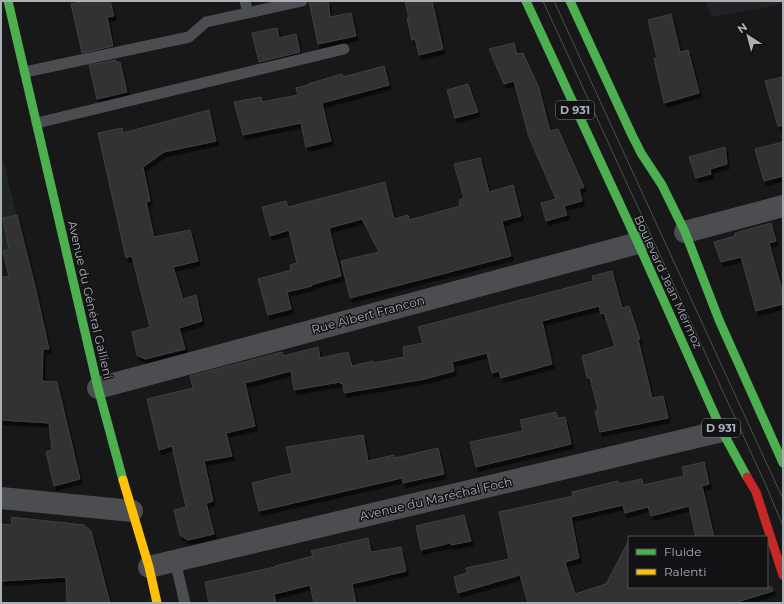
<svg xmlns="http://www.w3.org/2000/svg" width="784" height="604" font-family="Montserrat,sans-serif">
  <defs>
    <filter id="shadow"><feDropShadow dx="2.5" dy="4.5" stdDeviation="0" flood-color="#0009"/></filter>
  </defs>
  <rect width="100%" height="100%" fill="#181818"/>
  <path fill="#222224" d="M 706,1 L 783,1 L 783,4 L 711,17 Z"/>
  <path fill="#202621" d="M 1,151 L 24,246 L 1,251 Z"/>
  <g fill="#313132" stroke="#404144" filter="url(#shadow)">
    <path d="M 83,1 L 110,1 L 114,16 L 107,17 L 113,46 L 82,53 L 71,4 Z"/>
    <path d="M 309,1 L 328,1 L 330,17 L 351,13 L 356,36 L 318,44 Z"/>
    <path d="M 405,1 L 432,1 L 443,49 L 419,55 L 415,39 L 412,40 L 407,18 L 409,18 Z"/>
    <path d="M 671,14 L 680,52 L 688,50 L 699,93 L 664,103 L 654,58 L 657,58 L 648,20 Z"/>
    <path d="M 277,28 L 279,38 L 296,34 L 300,52 L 259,62 L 252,33 Z"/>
    <path d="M 514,43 L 517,54 L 523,53 L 539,88 L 550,131 L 558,129 L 584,187 L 579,189 L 582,201 L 564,206 L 567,215 L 546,221 L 541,203 L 556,199 L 529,137 L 514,81 L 504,84 L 489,49 Z"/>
    <path d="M 116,60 L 116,63 L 120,62 L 127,92 L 97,99 L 89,65 Z"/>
    <path d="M 384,66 L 389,85 L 322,103 L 331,141 L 306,147 L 301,123 L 243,135 L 234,102 L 261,97 L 262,102 L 298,95 L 296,88 L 309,85 L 308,84 L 342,74 L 343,77 Z"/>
    <path d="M 783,77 L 783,126 L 778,126 L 765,81 Z"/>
    <path d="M 468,84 L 478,112 L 455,118 L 447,90 Z"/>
    <path d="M 209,110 L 216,141 L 164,152 L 143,167 L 150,201 L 146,202 L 154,237 L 190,230 L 198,261 L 173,267 L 183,299 L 196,295 L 202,321 L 179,328 L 185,349 L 145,359 L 137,355 L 132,332 L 150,327 L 132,256 L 126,258 L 98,133 L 122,128 L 123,133 Z"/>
    <path d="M 783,142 L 783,176 L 764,181 L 755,149 Z"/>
    <path d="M 725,147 L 727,164 L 710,169 L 711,174 L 696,178 L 689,157 Z"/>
    <path d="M 480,158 L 489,192 L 513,185 L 521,216 L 502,221 L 511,256 L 350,298 L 341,261 L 379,252 L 362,219 L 329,228 L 341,276 L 311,285 L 312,286 L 287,292 L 291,309 L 268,315 L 258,279 L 291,270 L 290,265 L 297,263 L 289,230 L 270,236 L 262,207 L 286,201 L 288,207 L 385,182 L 394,219 L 408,215 L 409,220 L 460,206 L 459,200 L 464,198 L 454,164 Z"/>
    <path d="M 17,215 L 35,286 L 49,349 L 43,349 L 42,381 L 57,382 L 80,479 L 54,486 L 46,452 L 52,450 L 49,423 L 1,420 L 1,277 L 9,277 L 3,251 L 9,249 L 3,218 Z"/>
    <path d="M 771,223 L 776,241 L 769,243 L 783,294 L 783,304 L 756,311 L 741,257 L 721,262 L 714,242 L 735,236 L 735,233 Z"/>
    <path d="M 612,271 L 622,308 L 629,306 L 640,339 L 638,339 L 652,398 L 663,396 L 668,418 L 600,432 L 595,411 L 598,410 L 590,378 L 587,378 L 582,356 L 615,346 L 604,313 L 601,314 L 599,306 L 542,321 L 552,364 L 501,378 L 499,371 L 492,373 L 487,353 L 452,362 L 454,371 L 425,379 L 344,393 L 343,384 L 341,384 L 340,382 L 294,390 L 291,371 L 245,383 L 255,426 L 226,433 L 232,456 L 204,461 L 213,501 L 206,503 L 214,534 L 188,540 L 180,535 L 174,510 L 186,507 L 172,446 L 159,450 L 147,399 L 193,388 L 190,376 L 282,352 L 283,356 L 318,347 L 320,358 L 348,352 L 352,366 L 373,361 L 374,363 L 404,357 L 403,347 L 423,343 L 418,327 L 593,281 L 592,276 Z"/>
    <path d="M 556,412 L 558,418 L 565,417 L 571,444 L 476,467 L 470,442 L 523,431 L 520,420 Z"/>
    <path d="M 363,435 L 368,461 L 394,455 L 395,458 L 438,448 L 444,474 L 403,483 L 402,478 L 259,511 L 252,483 L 292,473 L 286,447 Z"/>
    <path d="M 704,462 L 709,484 L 702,486 L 714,537 L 696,537 L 689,506 L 651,516 L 648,507 L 625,513 L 623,505 L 571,517 L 579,558 L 565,562 L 575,594 L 606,584 L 629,540 L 629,587 L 772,587 L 773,591 L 734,603 L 528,603 L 520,575 L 458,593 L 454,577 L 467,573 L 466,568 L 509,559 L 499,512 L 573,496 L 572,492 L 618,481 L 618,484 L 642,479 L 643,485 L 684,476 L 682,467 Z"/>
    <path d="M 464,515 L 471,541 L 451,545 L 450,543 L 421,550 L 416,526 Z"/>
    <path d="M 11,517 L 84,525 L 91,531 L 110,603 L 67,603 L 66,577 L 2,581 L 1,563 L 1,524 L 12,525 Z"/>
    <path d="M 368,538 L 371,552 L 401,547 L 406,571 L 352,584 L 356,603 L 314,603 L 310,585 L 274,594 L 276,603 L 209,603 L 205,582 L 275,567 L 275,566 L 313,556 L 311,551 Z"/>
  </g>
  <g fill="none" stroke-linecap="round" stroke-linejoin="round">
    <g stroke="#4c4d50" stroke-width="11">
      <path d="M 245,1 L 248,13"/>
      <path d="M 25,72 L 189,37 L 206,22 L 302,1"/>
      <path d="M 37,123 L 344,49"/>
      <path d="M 175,561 L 185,603"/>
    </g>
    <g stroke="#4c4d50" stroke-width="22">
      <path d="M 685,232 L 783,206"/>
      <path d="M 98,388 L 638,243"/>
      <path d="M 1,498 L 132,511"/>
      <path d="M 149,567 L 722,431"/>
    </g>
    <g stroke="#4caf50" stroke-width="9">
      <path d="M 8,1 L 98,388 L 123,480"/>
      <path d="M 526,1 L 638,243 L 722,431 L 747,477"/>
      <path d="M 570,1 L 631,133 L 641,153 L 662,185 L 685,232 L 719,320 L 783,463"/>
    </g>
    <path stroke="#ffc107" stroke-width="9" d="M 123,480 L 149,567 L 157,603"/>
    <path stroke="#c62828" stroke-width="9" d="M 747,477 L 756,492 L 783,575"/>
    <g stroke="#4d4e50" stroke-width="1">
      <path d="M 543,1 L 765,483 L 783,526"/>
      <path d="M 554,1 L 783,499"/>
    </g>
  </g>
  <g text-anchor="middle" stroke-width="3" stroke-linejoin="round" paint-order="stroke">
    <g fill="#121214" stroke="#7c8087" stroke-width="1">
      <rect x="556" y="101" width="38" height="18" rx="3"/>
      <rect x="702" y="419" width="38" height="18" rx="3"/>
    </g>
    <g font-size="11" font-weight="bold" fill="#aaafb8">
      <text x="575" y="114">D 931</text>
      <text x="721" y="432">D 931</text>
    </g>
    <g font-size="12" fill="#aaafb8" stroke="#121214">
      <text transform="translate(668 282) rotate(65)" y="4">Boulevard Jean Mermoz</text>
      <text transform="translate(90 300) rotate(77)" y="4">Avenue du Général Gallieni</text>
      <text transform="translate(368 315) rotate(-15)" y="4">Rue Albert Francon</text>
      <text transform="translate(436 499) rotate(-13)" y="4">Avenue du Maréchal Foch</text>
    </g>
  </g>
  <rect width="784" height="604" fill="none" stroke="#aaafb8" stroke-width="4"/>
  <rect x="628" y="536" width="140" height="52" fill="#121214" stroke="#4f5156"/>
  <rect x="636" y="549" width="20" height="6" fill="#4caf50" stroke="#4f5156"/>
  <text x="664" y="556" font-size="12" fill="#aaafb8">Fluide</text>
  <rect x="636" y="569" width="20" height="6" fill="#ffc107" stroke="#4f5156"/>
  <text x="664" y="576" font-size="12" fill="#aaafb8">Ralenti</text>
  <g transform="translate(748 36) rotate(324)" stroke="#121214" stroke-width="3" paint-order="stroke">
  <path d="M0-3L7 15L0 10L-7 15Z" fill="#aaafb8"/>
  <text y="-6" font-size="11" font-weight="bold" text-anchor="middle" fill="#aaafb8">N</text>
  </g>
</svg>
